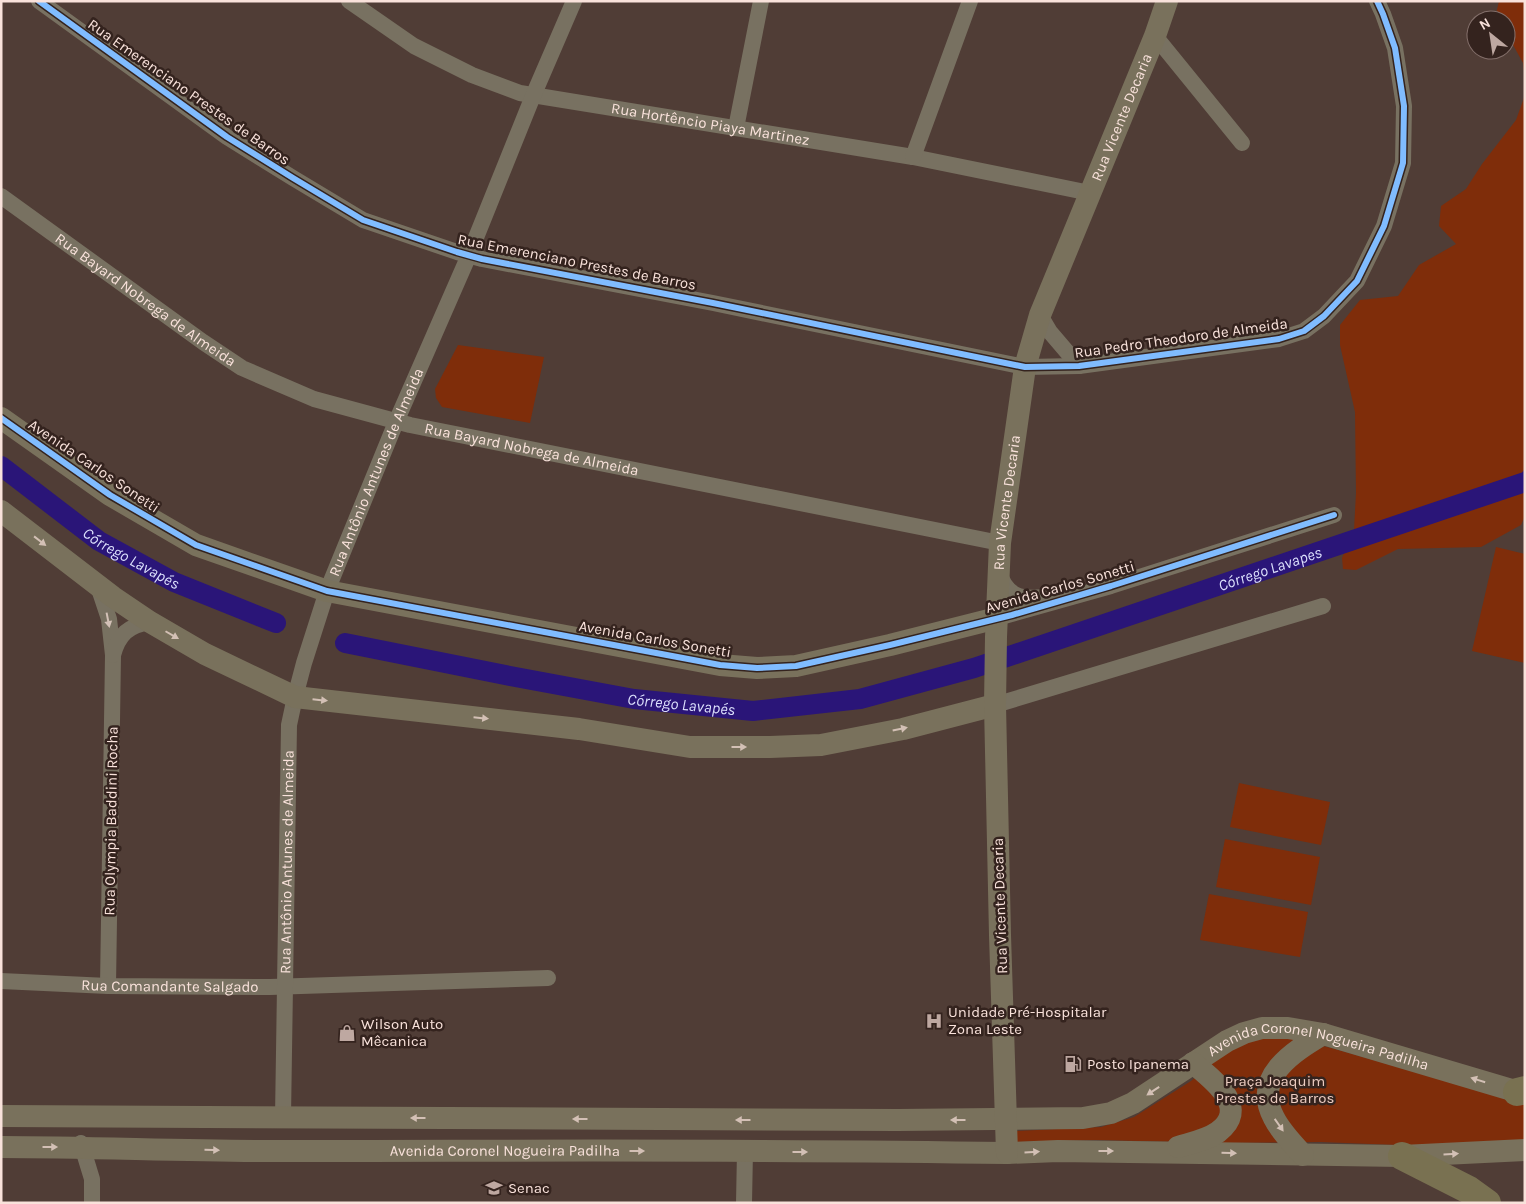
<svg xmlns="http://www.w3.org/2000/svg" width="1526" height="1204" font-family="Karla,sans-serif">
  <rect width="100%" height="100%" fill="#503d36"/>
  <g fill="#7f2d0a">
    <path d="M 1499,1 L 1525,1 L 1525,78 L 1523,63 L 1506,32 L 1506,20 L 1499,20 L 1496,14 Z"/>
    <path d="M 1525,95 L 1525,516 L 1521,525 L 1481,547 L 1398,549 L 1356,570 L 1343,569 L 1342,558 L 1354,530 L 1356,493 L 1355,412 L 1340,345 L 1340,325 L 1360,300 L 1398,296 L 1419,265 L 1456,244 L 1439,226 L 1441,206 L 1466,189 L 1482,164 L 1516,120 Z"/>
    <path d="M 458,345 L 544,357 L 530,423 L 442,407 L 436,398 L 435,389 Z"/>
    <path d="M 1496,547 L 1525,554 L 1525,663 L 1472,651 Z"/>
    <path d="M 1239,783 L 1330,802 L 1321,845 L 1230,827 Z"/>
    <path d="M 1225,839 L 1320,857 L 1311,905 L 1216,887 Z"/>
    <path d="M 1209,894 L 1308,912 L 1300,957 L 1200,940 Z"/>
    <path d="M 1275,1037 L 1295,1039 L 1335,1049 L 1525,1104 L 1525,1143 L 1446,1147 L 1321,1142 L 1224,1143 L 1096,1140 L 1014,1142 L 1014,1131 L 1101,1127 L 1134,1117 L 1191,1081 L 1219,1057 L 1251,1039 Z"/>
  </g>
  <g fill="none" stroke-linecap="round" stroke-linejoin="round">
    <path stroke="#2a1578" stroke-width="5.5" d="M 1522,483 L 1525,473"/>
    <g stroke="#2a1578" stroke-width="20">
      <path id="s1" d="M 1,466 L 99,541 L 174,582 L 276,623"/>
      <path id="s2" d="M 345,643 L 510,676 L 634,699 L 753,711 L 860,699 L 974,668 L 1525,482"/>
    </g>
    <g stroke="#787161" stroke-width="16">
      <path d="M 39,1 L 227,137 L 293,178 L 363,220 L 457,252 L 482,259 L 713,303 L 1025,367 L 1079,366 L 1279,339 L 1304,331 L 1324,316 L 1357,281 L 1384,226 L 1403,163 L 1404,106 L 1395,48 L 1383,14 L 1377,1"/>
      <path id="s3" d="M 349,1 L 414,46 L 472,75 L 520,93 L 913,157 L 1090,193"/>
      <path d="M 1155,36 L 1242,143"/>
      <path d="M 736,128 L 761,1"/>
      <path d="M 913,157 L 970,1"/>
      <path id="s4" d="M 1,196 L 203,342 L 242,368 L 314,399 L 410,425 L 1000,543"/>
      <path d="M 1040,315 L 1050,332 L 1079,366"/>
      <path d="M 999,572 C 1007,600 1027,600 1052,596"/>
      <path d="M 98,586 L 109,619 L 113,655 L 108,986"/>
      <path d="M 997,618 L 1111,586 L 1334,515"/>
      <path d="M 113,655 C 119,634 128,626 150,622"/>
      <path d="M 995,705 L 1323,606"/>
      <path id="s5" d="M 1,981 L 108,986 L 270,987 L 548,978"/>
      <path id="s6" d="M 283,1117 L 289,725 L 295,697 L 304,663 L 327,591 L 396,422 L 469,255 L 533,96 L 574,1"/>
      <path d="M 81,1143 L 92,1179 L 92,1203"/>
      <path d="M 744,1203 L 745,1151"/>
    </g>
    <g stroke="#79715c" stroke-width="22">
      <path d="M 1,418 L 110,495 L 196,545 L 327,591 L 720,665 L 757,668 L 796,666 L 890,645 L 997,618"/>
      <path d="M 1,511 L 113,597 L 150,622 L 205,654 L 295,697 L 579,729 L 690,747 L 770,747 L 821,745 L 903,729 L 995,705"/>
      <path id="s7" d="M 1,1116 L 898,1120 L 1083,1118 L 1111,1113 L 1133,1103 L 1227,1041 L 1244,1033 L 1262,1028 L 1288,1028 L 1323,1034 L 1525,1094"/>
      <path id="s8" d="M 1,1147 C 91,1147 180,1151 269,1151 C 515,1151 761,1149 1007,1153 L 1058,1151 L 1402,1156 L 1525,1150"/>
      <path d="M 1178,1147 C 1191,1143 1207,1140 1218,1132 C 1251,1107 1212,1079 1193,1063"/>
      <path id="s9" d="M 1007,1153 L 1000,935 L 995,705 L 996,637 L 1000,543 L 1025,367 L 1040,315 L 1155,36 L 1167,1"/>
      <path d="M 1303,1155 C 1293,1144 1281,1132 1274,1118 C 1252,1077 1293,1052 1323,1034"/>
    </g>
    <g stroke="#797151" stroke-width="28">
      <path d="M 1517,1092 L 1525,1090"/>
      <path d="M 1402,1156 L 1469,1190 L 1487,1203"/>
    </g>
    <g stroke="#34231e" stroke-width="9">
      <g id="cycleway">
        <path d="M 39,1 L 227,137 L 293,178 L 363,220 L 457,252 L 482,259 L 713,303 L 1025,367 L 1079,366 L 1279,339 L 1304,331 L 1324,316 L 1357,281 L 1384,226 L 1403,163 L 1404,106 L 1395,48 L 1383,14 L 1377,1"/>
        <path d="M 1,418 L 110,495 L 196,545 L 327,591 L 720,665 L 757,668 L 796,666 L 890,645 L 1012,615 L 1111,586 L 1334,515"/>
      </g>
    </g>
    <use href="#cycleway" stroke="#80bcff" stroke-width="6"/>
  </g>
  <defs><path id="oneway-solid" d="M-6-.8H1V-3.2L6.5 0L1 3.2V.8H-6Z" transform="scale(1.25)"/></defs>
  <g fill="#d3c0b5">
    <use href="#oneway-solid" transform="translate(40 541) rotate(38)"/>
    <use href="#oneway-solid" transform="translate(172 635) rotate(30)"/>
    <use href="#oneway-solid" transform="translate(320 700) rotate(6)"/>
    <use href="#oneway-solid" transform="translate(481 718) rotate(6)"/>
    <use href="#oneway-solid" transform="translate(900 729) rotate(-12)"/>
    <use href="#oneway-solid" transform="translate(739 747)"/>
    <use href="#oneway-solid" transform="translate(1478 1080) rotate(-163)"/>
    <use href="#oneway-solid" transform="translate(1153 1091) rotate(146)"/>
    <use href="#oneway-solid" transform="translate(418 1118) rotate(-180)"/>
    <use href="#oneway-solid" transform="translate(580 1119) rotate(-180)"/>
    <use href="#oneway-solid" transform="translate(743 1120) rotate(-180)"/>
    <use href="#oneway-solid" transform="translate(958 1120) rotate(180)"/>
    <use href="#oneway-solid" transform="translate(1279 1125) rotate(55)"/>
    <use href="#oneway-solid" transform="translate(50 1147)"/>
    <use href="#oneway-solid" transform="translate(212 1150) rotate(1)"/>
    <use href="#oneway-solid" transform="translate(637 1151)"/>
    <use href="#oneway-solid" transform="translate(1106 1151)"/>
    <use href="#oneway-solid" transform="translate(800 1152)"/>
    <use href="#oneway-solid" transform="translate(1032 1152) rotate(-3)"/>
    <use href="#oneway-solid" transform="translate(1229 1153) rotate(2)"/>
    <use href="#oneway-solid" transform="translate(1451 1154) rotate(-3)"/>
  </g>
  <use fill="#d2c0b6" href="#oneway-solid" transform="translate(108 620) rotate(79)"/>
  <defs>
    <g id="hospital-bare" transform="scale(1.35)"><path d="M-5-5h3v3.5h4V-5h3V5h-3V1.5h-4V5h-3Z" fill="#bea8a1" stroke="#34231e" stroke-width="2.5" paint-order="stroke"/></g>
    <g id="shop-bare" transform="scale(1.35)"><path d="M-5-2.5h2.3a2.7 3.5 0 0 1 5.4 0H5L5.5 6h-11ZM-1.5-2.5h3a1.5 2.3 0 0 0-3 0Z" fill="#bea8a1" stroke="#34231e" stroke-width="2.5" paint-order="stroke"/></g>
    <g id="fuel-bare" transform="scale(1.35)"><path d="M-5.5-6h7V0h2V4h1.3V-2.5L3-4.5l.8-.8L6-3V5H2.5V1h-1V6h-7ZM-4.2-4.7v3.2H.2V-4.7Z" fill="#bea8a1" stroke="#34231e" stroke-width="2.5" paint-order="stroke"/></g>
    <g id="school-bare" transform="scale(1.35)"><path d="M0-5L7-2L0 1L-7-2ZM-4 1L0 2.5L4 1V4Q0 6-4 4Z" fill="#bea8a1" stroke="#34231e" stroke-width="2.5" paint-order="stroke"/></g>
  </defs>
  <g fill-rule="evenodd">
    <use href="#hospital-bare" x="934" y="1021"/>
    <use href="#shop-bare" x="347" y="1033"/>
    <use href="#fuel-bare" x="1073" y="1064"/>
    <use href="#school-bare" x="494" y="1188"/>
  </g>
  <g text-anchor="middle" stroke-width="5" stroke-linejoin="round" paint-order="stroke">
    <g font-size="15" fill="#f9e2db" stroke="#34231e">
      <text transform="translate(189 92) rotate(35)" y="5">Rua Emerenciano Prestes de Barros</text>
      <text dy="5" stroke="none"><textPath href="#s9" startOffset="1056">Rua Vicente Decaria</textPath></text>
      <text dy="5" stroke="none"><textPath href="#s3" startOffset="388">Rua Hortêncio Piaya Martinez</textPath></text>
      <text transform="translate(577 262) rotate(11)" y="5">Rua Emerenciano Prestes de Barros</text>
      <text dy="5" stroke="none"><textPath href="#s4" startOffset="178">Rua Bayard Nobrega de Almeida</textPath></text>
      <text transform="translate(1181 338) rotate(-8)" y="5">Rua Pedro Theodoro de Almeida</text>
      <text dy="5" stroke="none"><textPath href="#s4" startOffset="598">Rua Bayard Nobrega de Almeida</textPath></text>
      <text transform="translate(94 466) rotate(34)" y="5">Avenida Carlos Sonetti</text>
      <text dy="5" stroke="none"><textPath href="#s6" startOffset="660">Rua Antônio Antunes de Almeida</textPath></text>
      <text dy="5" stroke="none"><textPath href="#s9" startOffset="651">Rua Vicente Decaria</textPath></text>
      <text transform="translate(1060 587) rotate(-16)" y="5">Avenida Carlos Sonetti</text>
      <text transform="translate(655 639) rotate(10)" y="5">Avenida Carlos Sonetti</text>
      <text transform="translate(111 821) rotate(-89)" y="5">Rua Olympia Baddini Rocha</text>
      <text dy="5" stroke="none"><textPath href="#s6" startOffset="255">Rua Antônio Antunes de Almeida</textPath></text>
      <text transform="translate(1000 906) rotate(-92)" y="5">Rua Vicente Decaria</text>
      <text dy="5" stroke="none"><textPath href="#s5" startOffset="169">Rua Comandante Salgado</textPath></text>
      <text dy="5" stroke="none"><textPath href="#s7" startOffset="1341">Avenida Coronel Nogueira Padilha</textPath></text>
      <text dy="5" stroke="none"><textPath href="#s8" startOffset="504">Avenida Coronel Nogueira Padilha</textPath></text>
    </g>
    <g font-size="15" fill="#f9e2db" stroke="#34231e" text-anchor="start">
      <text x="948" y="1017">Unidade Pré-Hospitalar<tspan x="948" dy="17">Zona Leste</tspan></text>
      <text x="361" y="1029">Wilson Auto<tspan x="361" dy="17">Mêcanica</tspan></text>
      <text x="1087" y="1069">Posto Ipanema</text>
      <text x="508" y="1193">Senac</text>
    </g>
    <g font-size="15" fill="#ecccc1" stroke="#34231e">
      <text x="1275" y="1086">Praça Joaquim<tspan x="1275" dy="17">Prestes de Barros</tspan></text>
    </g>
    <g font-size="16" font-style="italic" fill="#dbdffc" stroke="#34231e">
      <text dy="6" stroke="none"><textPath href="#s1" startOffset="160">Córrego Lavapés</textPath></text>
      <text dy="6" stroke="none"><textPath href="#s2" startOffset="952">Córrego Lavapes</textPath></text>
      <text dy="6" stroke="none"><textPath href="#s2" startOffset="342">Córrego Lavapés</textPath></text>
    </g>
  </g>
  <rect width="1526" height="1204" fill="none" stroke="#f9e2db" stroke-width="5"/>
  <g transform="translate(1491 35) rotate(330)"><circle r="24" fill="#34231e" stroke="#836f6a"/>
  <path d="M0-4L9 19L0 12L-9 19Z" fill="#bea8a1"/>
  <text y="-8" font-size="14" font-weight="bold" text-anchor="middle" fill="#f9e2db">N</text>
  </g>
</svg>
